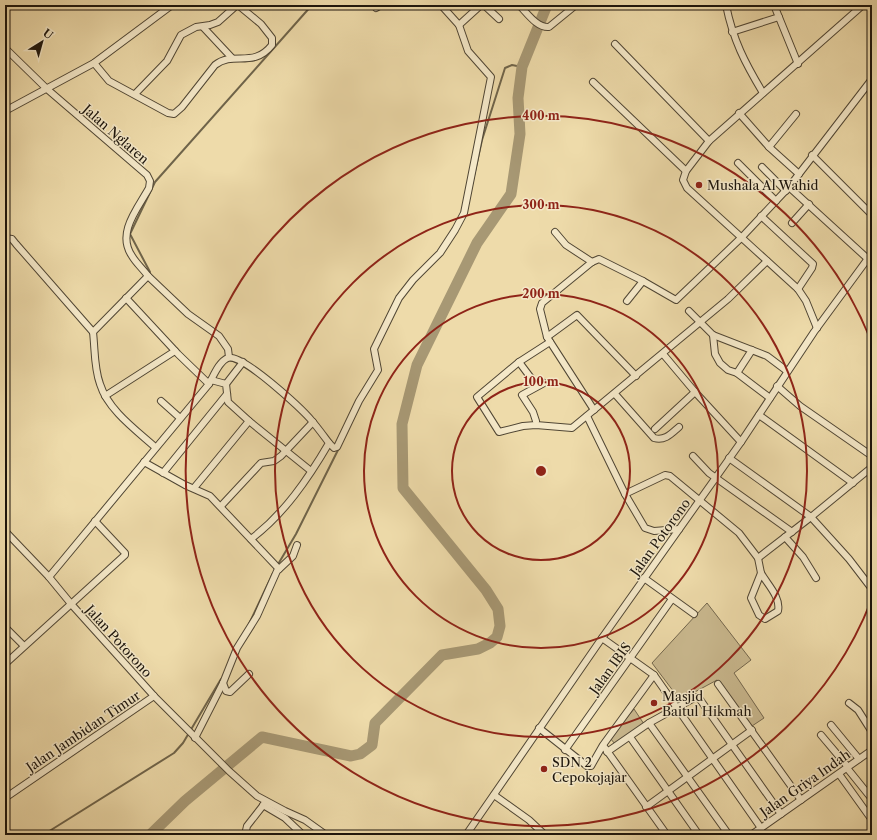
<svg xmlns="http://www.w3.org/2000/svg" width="877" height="840" font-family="'Libre Caslon Text',serif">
  <rect width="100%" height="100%" fill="#eedbaa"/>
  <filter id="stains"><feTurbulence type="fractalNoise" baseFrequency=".005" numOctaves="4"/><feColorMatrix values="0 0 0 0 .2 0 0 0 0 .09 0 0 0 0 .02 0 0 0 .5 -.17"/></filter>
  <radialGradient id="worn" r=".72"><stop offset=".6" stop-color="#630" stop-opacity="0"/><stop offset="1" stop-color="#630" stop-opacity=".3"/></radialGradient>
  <g fill="#cab98f" stroke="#73674e">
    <path d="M 707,603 L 751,660 L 734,673 L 764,718 L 752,726 L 717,680 L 680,700 L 652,663 Z"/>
    <path d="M 634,709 L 644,724 L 615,744 L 610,738 Z"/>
  </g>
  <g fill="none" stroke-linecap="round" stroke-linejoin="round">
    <g stroke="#6f644a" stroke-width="2">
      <path d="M 465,216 L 482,140 L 505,68 L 512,65 L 522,67"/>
      <path d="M 150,272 L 130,234 L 155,182 L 312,5"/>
      <path d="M 277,566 L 296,534 L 339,448"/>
      <path d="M 249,624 L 273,573"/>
      <path d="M 43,835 L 174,753 L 183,743 L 221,679"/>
    </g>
    <path stroke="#a79874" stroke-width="11" d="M 150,835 L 185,801 L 262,737 L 351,756 L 360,754 L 372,745 L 375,723 L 442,655 L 478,649 L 490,643 L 497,637 L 500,626 L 498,609 L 486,590 L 403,488 L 402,424 L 417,365 L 477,243 L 511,194 L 520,134 L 518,98 L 522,67 L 547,5"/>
    <g stroke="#504634" stroke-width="8">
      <g id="minor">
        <path d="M 484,5 L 499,19"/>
        <path d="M 519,5 C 527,13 537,28 549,27 L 576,5"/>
        <path d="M 726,5 C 733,40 745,63 763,93"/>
        <path d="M 774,5 L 798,64"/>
        <path d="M 376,8 L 381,5"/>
        <path d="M 459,25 L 481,5"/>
        <path d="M 203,27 L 232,58"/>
        <path d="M 732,32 L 779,17"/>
        <path d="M 615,44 L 709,141"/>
        <path d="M 5,48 L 47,89 L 147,175 L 150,181 L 149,188 C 138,208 116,233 132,256 C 136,263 143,269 148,276 L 93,332 C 95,349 94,368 100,384 C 108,410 136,430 155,447"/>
        <path d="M 94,63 L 109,81 L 168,113 L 174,114 L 182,107 L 215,65 C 234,50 253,69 272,45 L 272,38 L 261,24 L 238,5"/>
        <path d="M 593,82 L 686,171"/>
        <path d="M 135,94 L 167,61 L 181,35 L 196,27 L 210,25 L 218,22 L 237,5"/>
        <path d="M 5,111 L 94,63 L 172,5"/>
        <path d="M 739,113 L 769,147 L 799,174"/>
        <path d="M 769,147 L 796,114"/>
        <path d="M 812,155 L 872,215"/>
        <path d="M 738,163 L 776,201"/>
        <path d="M 762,167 L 786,191"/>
        <path d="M 789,187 L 868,259"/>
        <path d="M 761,216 L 813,264 L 812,268 L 798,289"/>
        <path d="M 792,223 L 809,204"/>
        <path d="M 555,232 L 566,245 L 592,262"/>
        <path d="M 5,238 L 12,239 L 16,244 L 93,332"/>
        <path d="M 148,276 L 188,314 L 219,336 L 228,349 L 229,357"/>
        <path d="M 126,298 L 178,354 L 209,384"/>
        <path d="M 627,301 L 643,281"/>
        <path d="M 689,311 L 713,335 L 767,356 L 787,371"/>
        <path d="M 817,328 L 806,301 L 798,289 L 687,188 L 683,180 L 686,171 L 709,141 L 863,5"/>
        <path d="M 713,335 L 715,354 L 720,363 L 728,370 L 737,373 L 770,398"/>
        <path d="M 547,337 L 577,315 L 636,376"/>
        <path d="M 550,342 L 519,362 L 477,397 L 499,432 L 523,426 L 536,425 L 572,428 L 728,299 L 767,261"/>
        <path d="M 663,354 L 695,392 L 741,442"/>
        <path d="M 519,362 L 537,386"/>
        <path d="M 737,373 L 752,350"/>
        <path d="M 211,380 L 226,384 L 228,402 L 249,421 L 311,471"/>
        <path d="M 226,384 L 243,362"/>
        <path d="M 777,386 L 800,406 L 872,456"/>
        <path d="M 615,394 L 654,438 C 665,441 671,434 679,427"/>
        <path d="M 105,396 L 175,351"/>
        <path d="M 161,401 L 180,418"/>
        <path d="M 594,410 L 547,337 L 540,309 L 542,303 L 592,262 L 599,259 L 643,281 L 676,300 L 742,237 L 789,187 L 872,79"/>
        <path d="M 759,415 L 853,483"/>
        <path d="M 587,416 L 625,494 L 645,528 L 654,531 L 679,529"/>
        <path d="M 536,421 L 533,412 L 522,395 L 544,383"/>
        <path d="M 655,429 L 695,392"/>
        <path d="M 329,443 L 334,448 L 337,447 L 359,401 L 378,370 L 374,349 L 399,298 L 413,280 L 440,253 L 455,230 L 464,213 L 491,77 L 468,51 L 459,25 L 441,5"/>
        <path d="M 693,456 L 709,473 L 792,532"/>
        <path d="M 729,458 L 811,517 L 849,559 L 872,589"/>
        <path d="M 144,462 L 185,485 L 210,496 L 279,569"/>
        <path d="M 163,473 L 227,394"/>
        <path d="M 194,488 L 249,421"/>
        <path d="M 625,494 L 665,475 L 670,476 L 739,533 L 758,558 L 761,573"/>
        <path d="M 221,506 L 261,463 L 274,461 L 281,456 L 313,422"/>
        <path d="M 5,531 L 49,577 L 72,605 L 154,696 L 229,771 L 257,796 L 285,811 L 305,820 L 326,835"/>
        <path d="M 785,537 L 803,557 L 816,578"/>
        <path d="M 758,558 L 811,517 L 872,467"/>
        <path d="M 761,573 C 767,584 781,597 778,611 L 765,619 L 759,615 L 751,598 Z"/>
        <path d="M 49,577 L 209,384 C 213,377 219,361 228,358 C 242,353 302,409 312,421 C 318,428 323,435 329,443 C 308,479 284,514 251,539"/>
        <path d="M 644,578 L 694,614"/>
        <path d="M 5,627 L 24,646"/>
        <path d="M 602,638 L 654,675 L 761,828"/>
        <path d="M 5,664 L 125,555 L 125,553 L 95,521"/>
        <path d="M 223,683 L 226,691 L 230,692 L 249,674"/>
        <path d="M 718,684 L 801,800"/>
        <path d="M 849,703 L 858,710 L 872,732"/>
        <path d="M 649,723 L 729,835"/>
        <path d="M 831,725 L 859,759"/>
        <path d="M 539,728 L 587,766 L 591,766 L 603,745 L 654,675"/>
        <path d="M 821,735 L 848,767"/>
        <path d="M 630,737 L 699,835"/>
        <path d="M 195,738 L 223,683 L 237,648 L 257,616 L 277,571 L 293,556 L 297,545"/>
        <path d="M 605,748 L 667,835"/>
        <path d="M 565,750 L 672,599"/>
        <path d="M 607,752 L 649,723 L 696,697 L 699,698 L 781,814"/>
        <path d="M 847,768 L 872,799"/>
        <path d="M 839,774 L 872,820"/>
        <path d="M 494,795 L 529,820 L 545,835"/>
        <path d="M 5,798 L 154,696"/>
        <path d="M 263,805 L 285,818 L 303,835"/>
        <path d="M 646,807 L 752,730"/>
        <path d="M 245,835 L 247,826 L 265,803"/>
        <path d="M 466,835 L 602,638 L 741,442 L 814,332 L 872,253"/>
        <path d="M 570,835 L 580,835"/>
        <path d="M 751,835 L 872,750"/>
      </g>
    </g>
    <use href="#minor" stroke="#f4e8c8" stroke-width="6"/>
  </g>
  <g fill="none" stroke="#8f2418" stroke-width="2">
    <circle cx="541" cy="471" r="89"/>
    <circle cx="541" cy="471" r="177"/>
    <circle cx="541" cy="471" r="266"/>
    <path d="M871 601A355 355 0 1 1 871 341"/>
  </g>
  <g fill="#8f2418" stroke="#f4e8c8" stroke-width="1.5">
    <circle cx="699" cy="185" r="4"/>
    <circle cx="654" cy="703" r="4"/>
    <circle cx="544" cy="769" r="4"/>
  </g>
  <g text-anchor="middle" stroke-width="3" stroke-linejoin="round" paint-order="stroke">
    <g font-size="13" fill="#1c150c" stroke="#f4e8c8">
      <text transform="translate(116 134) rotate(41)" y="5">Jalan Nglaren</text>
      <text transform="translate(660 537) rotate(-54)" y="5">Jalan Potorono</text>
      <text transform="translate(119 641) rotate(48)" y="5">Jalan Potorono</text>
      <text transform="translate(610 668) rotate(-54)" y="5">Jalan IBIS</text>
      <text transform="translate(83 731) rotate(-34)" y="5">Jalan Jambidan Timur</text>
      <text transform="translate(805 783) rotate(-35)" y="5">Jalan Griya Indah</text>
    </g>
    <g font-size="13" fill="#1c150c" stroke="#f4e8c8" text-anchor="start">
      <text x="707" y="190">Mushala Al Wahid</text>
      <text x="662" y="701">Masjid<tspan x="662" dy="15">Baitul Hikmah</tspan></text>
      <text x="552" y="767">SDN 2<tspan x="552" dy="15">Cepokojajar</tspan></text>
    </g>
  </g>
  <circle cx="541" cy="471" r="6" fill="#8f2418" stroke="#f4e8c8" stroke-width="2"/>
  <g font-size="12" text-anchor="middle" font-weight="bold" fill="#8f2418" stroke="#f4e8c8" stroke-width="3" stroke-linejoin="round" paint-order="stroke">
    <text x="541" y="120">400 m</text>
    <text x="541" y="209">300 m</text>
    <text x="541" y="298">200 m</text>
    <text x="541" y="386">100 m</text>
  </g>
  <rect width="877" height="840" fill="none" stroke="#eedbaa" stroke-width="20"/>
  <rect x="6" y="6" width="865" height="828" fill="none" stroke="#1c150c" stroke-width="2"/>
  <rect x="10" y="10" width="857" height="820" fill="none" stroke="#1c150c"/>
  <g transform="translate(42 42) rotate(37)" stroke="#f4e8c8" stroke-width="3" paint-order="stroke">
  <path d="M0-3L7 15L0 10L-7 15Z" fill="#1c150c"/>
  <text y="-6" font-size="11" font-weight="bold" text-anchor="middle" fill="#1c150c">U</text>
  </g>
  <rect width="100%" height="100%" filter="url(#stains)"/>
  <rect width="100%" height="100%" fill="url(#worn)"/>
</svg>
